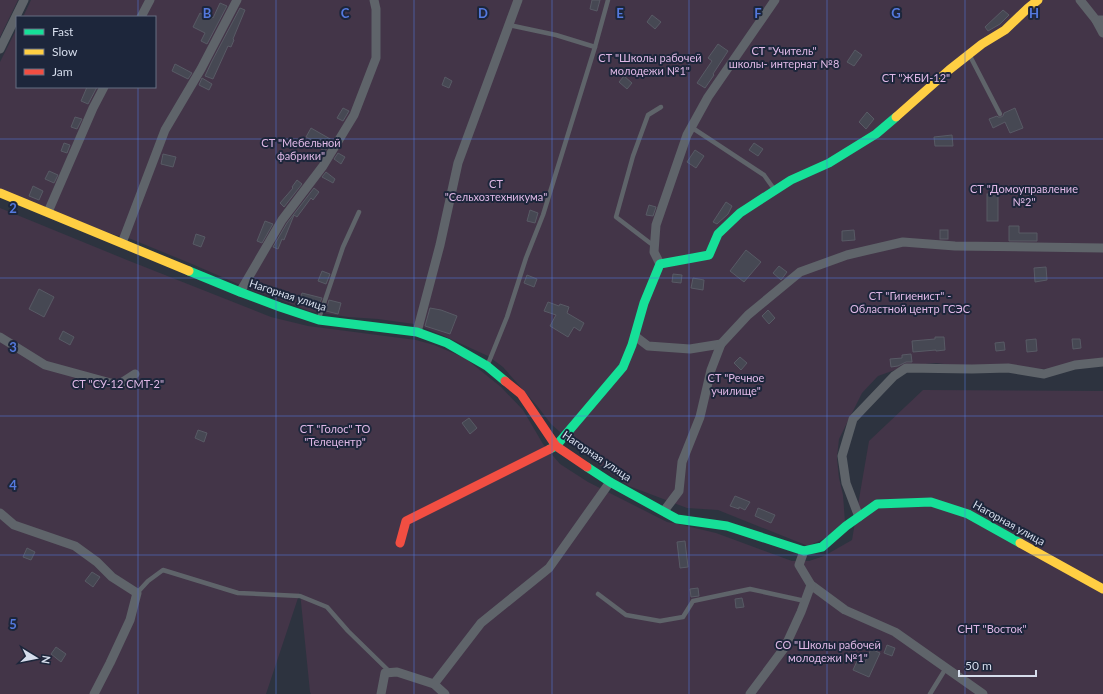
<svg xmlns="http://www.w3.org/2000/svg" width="1103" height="694" font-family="Lato,sans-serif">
  <rect width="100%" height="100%" fill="#2d333f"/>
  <g fill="#433548">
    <path d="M 0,0 L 18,0 L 0,37 Z"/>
    <path d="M 31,0 L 1103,0 L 1103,358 L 1050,369 L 973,368 L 936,363 L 906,366 L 878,376 L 862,393 L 839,439 L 837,458 L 839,478 L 843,495 L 845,522 L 828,537 L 808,546 L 718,510 L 687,508 L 629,486 L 587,456 L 551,424 L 538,407 L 503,367 L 488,356 L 442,335 L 414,324 L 378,319 L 348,317 L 309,311 L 273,297 L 254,291 L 192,264 L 131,239 L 108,233 L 0,189 L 0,62 L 17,28 L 17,87 L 155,87 L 155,17 L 23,17 Z"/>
    <path d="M 0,208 L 127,260 L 271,317 L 308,326 L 416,340 L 434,345 L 465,358 L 501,387 L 523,410 L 543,444 L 560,464 L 588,482 L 667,522 L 678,524 L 716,533 L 792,561 L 809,561 L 824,556 L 852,540 L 869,441 L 923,390 L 1103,391 L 1103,694 L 311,694 L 310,692 L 300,592 L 266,694 L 0,694 Z"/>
  </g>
  <g fill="#464853" stroke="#585a65">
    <path d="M 592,0 L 600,0 L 597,11 L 590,9 Z"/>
    <path d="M 220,3 L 227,6 L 207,44 L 201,41 L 205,33 L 193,27 L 200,13 L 211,19 L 212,17 L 213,18 Z"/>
    <path d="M 240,8 L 245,10 L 233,39 L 234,40 L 231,47 L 228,46 L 213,79 L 205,76 L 212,61 Z"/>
    <path d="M 1003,10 L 1009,15 L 1000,24 L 988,31 L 985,27 Z"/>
    <path d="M 652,15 L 661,22 L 655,29 L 647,22 Z"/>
    <path d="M 718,44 L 728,51 L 713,74 L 714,75 L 705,88 L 697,83 L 712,61 L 708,58 Z"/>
    <path d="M 855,50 L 862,55 L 854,66 L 847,62 Z"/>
    <path d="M 175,64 L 192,73 L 188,79 L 172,71 Z"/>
    <path d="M 624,76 L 632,83 L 627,89 L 619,82 Z"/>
    <path d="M 445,77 L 452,81 L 449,88 L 442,85 Z"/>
    <path d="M 202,78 L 212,84 L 209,90 L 199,85 Z"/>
    <path d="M 87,87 L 97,87 L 88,104 L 81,101 Z"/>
    <path d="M 343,108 L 349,111 L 343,121 L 337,118 Z"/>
    <path d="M 1015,108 L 1023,128 L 1010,133 L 1005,122 L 993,128 L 989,119 L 997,116 L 998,117 L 1001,117 L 1003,116 L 1004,113 Z"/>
    <path d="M 867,112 L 874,119 L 866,129 L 859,122 Z"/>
    <path d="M 75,117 L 82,119 L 77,129 L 71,127 Z"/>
    <path d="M 311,128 L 332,140 L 324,153 L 321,151 L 324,146 L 306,137 Z"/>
    <path d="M 952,135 L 953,146 L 935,146 L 934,137 Z"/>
    <path d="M 64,143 L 70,145 L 67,153 L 61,151 Z"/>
    <path d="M 754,143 L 763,149 L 758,156 L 749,150 Z"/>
    <path d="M 695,150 L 704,156 L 696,168 L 687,162 Z"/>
    <path d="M 338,153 L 345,157 L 341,164 L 334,159 Z"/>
    <path d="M 163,154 L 176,157 L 173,167 L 161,164 Z"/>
    <path d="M 49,171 L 58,175 L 54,183 L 45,179 Z"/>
    <path d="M 326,172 L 335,179 L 333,183 L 322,177 Z"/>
    <path d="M 297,180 L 302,184 L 284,207 L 280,203 L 293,188 L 292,187 Z"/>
    <path d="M 33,186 L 43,191 L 39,200 L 29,196 Z"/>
    <path d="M 314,188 L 319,192 L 313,200 L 311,198 L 297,217 L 294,215 L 284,240 L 282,239 L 278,249 L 273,247 L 287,223 Z"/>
    <rect x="987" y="194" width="11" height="27"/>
    <path d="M 726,202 L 732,206 L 728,214 L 717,224 L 713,222 Z"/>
    <path d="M 649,205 L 656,207 L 653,216 L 646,215 Z"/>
    <path d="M 530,210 L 538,213 L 535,223 L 527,221 Z"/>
    <path d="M 265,221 L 273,224 L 262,243 L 257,241 Z"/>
    <path d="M 1009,226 L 1019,226 L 1019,233 L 1037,233 L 1037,241 L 1009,241 Z"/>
    <path d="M 854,230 L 855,240 L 842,241 L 842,231 Z"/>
    <rect x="940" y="230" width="8" height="9"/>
    <path d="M 196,234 L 205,237 L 201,247 L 193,244 Z"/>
    <path d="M 746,250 L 761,262 L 744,282 L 730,271 Z"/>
    <path d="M 779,266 L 787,272 L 781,280 L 773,273 Z"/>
    <path d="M 1046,267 L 1047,280 L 1035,282 L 1034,268 Z"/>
    <path d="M 322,271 L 330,274 L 326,284 L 318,281 Z"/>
    <path d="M 673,274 L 682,275 L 681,283 L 672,282 Z"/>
    <path d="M 527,275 L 537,279 L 534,287 L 524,283 Z"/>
    <path d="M 693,278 L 704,280 L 703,290 L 691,288 Z"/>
    <path d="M 39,289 L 54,297 L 44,317 L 29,309 Z"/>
    <path d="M 302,293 L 322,298 L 319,305 L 300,298 Z"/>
    <path d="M 329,300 L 341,303 L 338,314 L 326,311 Z"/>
    <path d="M 548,302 L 559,306 L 560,304 L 569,307 L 567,313 L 584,323 L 580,331 L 574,327 L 568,337 L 550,326 L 556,315 L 544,311 Z"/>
    <path d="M 430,308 L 441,310 L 457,316 L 450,334 L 425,326 Z"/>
    <path d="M 768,310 L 775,318 L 769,324 L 762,316 Z"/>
    <path d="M 63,331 L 74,337 L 70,345 L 59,339 Z"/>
    <path d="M 935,337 L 944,337 L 945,350 L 936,351 L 936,350 L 913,352 L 912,341 L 935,339 Z"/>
    <path d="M 1036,339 L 1037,351 L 1027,352 L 1026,340 Z"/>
    <path d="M 1072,339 L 1080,339 L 1081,348 L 1073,349 Z"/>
    <path d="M 1004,342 L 1005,350 L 996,351 L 995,343 Z"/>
    <path d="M 911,354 L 912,362 L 906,362 L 898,366 L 891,367 L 890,359 L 902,358 L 902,355 Z"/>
    <path d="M 740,357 L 747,363 L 741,370 L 734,363 Z"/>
    <path d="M 469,418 L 477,428 L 470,434 L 462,423 Z"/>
    <path d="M 198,430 L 207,433 L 204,442 L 195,438 Z"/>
    <path d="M 735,496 L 750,502 L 745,510 L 739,507 L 739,509 L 730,506 Z"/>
    <path d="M 758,508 L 775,515 L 771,523 L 755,516 Z"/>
    <path d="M 685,541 L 688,567 L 680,568 L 677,542 Z"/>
    <path d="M 27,548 L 35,552 L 31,560 L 23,557 Z"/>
    <path d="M 92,572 L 100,577 L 93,587 L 85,581 Z"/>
    <path d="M 698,588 L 699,596 L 691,597 L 690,589 Z"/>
    <path d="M 742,598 L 744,607 L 736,608 L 735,599 Z"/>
    <path d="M 887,645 L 895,648 L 892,656 L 884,653 Z"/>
    <path d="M 56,647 L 66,654 L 61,662 L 51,654 Z"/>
    <path d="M 871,649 L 880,653 L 869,677 L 853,670 L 857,661 L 864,664 Z"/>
  </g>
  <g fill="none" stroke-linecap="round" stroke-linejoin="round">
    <g stroke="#5f646a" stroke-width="4.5">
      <path d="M 509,25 L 556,35 L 595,47"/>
      <path d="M 970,56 L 1000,114"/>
      <path d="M 691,127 L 764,175 L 774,189"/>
      <path d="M 654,246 L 616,217 L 633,156 L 648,115 L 661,107"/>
      <path d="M 319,318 L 343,247 L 359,212"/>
      <path d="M 488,364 L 507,317 L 526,258 L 543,215 L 595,47 L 608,0"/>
      <path d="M 137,593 L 148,581 L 163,570 L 238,593 L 300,596 L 327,607 L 348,631 L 390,672"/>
      <path d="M 598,594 L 626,615 L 660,621 L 683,617 L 693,601 L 750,589 L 805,601"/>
      <path d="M 930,694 L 946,668"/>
    </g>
    <g stroke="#5f646a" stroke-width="9">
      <path d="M 1080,0 L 1096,20 L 1103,20"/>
      <path d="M 141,17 L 150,0"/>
      <path d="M 1096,20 L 1103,33"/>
      <path d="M 0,49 L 24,0"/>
      <path d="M 48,212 L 93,108 L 104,87"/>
      <path d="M 122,243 L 165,130 L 201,69 L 237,0"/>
      <path d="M 660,264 L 654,252 L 656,225 L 687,135 L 708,97 L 775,0"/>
      <path d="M 240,292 L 282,220 L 323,166 L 354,115 L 376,58 L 376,9 L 374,0"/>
      <path d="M 417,332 L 440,245 L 458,163 L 518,0"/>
      <path d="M 635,336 L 648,346 L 690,349 L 721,344 L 748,315 L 800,272 L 847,255 L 903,242 L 955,246 L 1103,248"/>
      <path d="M 0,337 L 45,365 L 118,385 L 135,374"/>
      <path d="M 664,511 L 679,491 L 682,462 L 700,417 L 711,370 L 721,344"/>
      <path d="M 0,513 L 14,525 L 75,546 L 97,562 L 112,577 L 137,593 L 130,620 L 110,663 L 94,694"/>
      <path d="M 859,517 L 846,483 L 842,456 L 853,419 L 894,376 L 906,368 L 972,369 L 1008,368 L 1044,374 L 1075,365 L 1103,362"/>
      <path d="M 804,551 L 799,565 L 811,585 L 845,610 L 895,632 L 983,694"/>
      <path d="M 434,684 L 481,623 L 549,568 L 610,482"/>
      <path d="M 381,694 L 385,673 L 397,672 L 434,684 L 445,694"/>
      <path d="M 750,694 L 785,647 L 801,612 L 811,585"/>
    </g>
    <g stroke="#16e098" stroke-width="9">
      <path d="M 189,271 L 240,292 L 280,307 L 319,320 L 417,332 L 447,343 L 487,366 L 505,381"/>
      <path d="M 550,449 L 556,446 L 623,367 L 632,345 L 644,303 L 660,264 L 709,255 L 718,234 L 740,213 L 791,180 L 829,163 L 876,134 L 896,117"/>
      <path d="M 587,467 L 610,482 L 677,519 L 727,526 L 804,551 L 822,547 L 846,526 L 877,504 L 931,502 L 968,514 L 1020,543"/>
    </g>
    <g stroke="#ffcf43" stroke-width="9">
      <path d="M 896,117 L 949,70 L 982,44 L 1005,30 L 1028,8 L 1038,0"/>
      <path d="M 0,193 L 189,271"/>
      <path d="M 1020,543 L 1103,589"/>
    </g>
    <g stroke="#f24e42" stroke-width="9">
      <path d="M 505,381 L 521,394 L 556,446 L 587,467"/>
      <path d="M 400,543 L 406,521 L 550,449"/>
    </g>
  </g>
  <path fill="none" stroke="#5479de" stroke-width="1" stroke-opacity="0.55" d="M 138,0 L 138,17M 276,0 L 276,694M 414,0 L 414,694M 552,0 L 552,694M 689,0 L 689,694M 827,0 L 827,694M 965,0 L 965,694M 138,87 L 138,694M 0,139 L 1103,139M 0,278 L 1103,278M 0,416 L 1103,416M 0,555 L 1103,555"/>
  <g text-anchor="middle" stroke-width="4" stroke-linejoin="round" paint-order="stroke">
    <g font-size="11" fill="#dfb8e6" stroke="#1d263b">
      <text x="784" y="55">СТ "Учитель"<tspan x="784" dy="13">школы- интернат №8</tspan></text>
      <text x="650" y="62">СТ "Школы рабочей<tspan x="650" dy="13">молодежи №1"</tspan></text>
      <text x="916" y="82">СТ "ЖБИ-12"</text>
      <text x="301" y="147">СТ "Мебельной<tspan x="301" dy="13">фабрики"</tspan></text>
      <text x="496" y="188">СТ<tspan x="496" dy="13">"Сельхозтехникума"</tspan></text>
      <text x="1024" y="193">СТ "Домоуправление<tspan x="1024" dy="13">№2"</tspan></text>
      <text x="910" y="300">СТ "Гигиенист" -<tspan x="910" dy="13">Областной центр ГСЭС</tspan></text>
      <text x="736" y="382">СТ "Речное<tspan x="736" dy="13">училище"</tspan></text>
      <text x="118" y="388">СТ "СУ-12 СМТ-2"</text>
      <text x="335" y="433">СТ "Голос" ТО<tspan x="335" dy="13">"Телецентр"</tspan></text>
      <text x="992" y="633">СНТ "Восток"</text>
      <text x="828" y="649">СО "Школы рабочей<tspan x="828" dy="13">молодежи №1"</tspan></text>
    </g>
    <g font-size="11" fill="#d6ddec" stroke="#1d263b">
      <text transform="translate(288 295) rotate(18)" y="4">Нагорная улица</text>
      <text transform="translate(597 456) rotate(34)" y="4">Нагорная улица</text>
      <text transform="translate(1009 523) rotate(29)" y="4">Нагорная улица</text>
    </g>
  </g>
  <g font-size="13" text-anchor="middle" font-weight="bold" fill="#5479de" stroke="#1d263b" stroke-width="4" stroke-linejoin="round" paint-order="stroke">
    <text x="207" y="18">B</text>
    <text x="345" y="18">C</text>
    <text x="483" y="18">D</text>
    <text x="620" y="18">E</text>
    <text x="758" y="18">F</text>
    <text x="896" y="18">G</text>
    <text x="1034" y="18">H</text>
    <text x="13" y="213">2</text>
    <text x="13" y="352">3</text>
    <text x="13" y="490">4</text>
    <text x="13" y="629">5</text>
  </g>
  <rect x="16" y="16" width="140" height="72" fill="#1d263b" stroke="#676f82"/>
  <rect x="24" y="29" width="20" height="6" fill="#16e098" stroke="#676f82"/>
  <text x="52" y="36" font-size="12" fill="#d6ddec">Fast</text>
  <rect x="24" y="49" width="20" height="6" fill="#ffcf43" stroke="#676f82"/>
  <text x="52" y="56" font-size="12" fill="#d6ddec">Slow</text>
  <rect x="24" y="69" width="20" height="6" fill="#f24e42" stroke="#676f82"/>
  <text x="52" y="76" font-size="12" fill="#d6ddec">Jam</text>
  <g transform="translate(36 658) rotate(100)" stroke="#1d263b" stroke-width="3" paint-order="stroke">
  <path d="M0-3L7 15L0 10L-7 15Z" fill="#d6ddec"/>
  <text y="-6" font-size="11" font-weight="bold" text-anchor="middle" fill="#d6ddec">N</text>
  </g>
  <path d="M959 670v6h77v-6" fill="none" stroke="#d6ddec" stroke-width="2"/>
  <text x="965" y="670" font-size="12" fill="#d6ddec" stroke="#1d263b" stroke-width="3" paint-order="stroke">50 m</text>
</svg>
